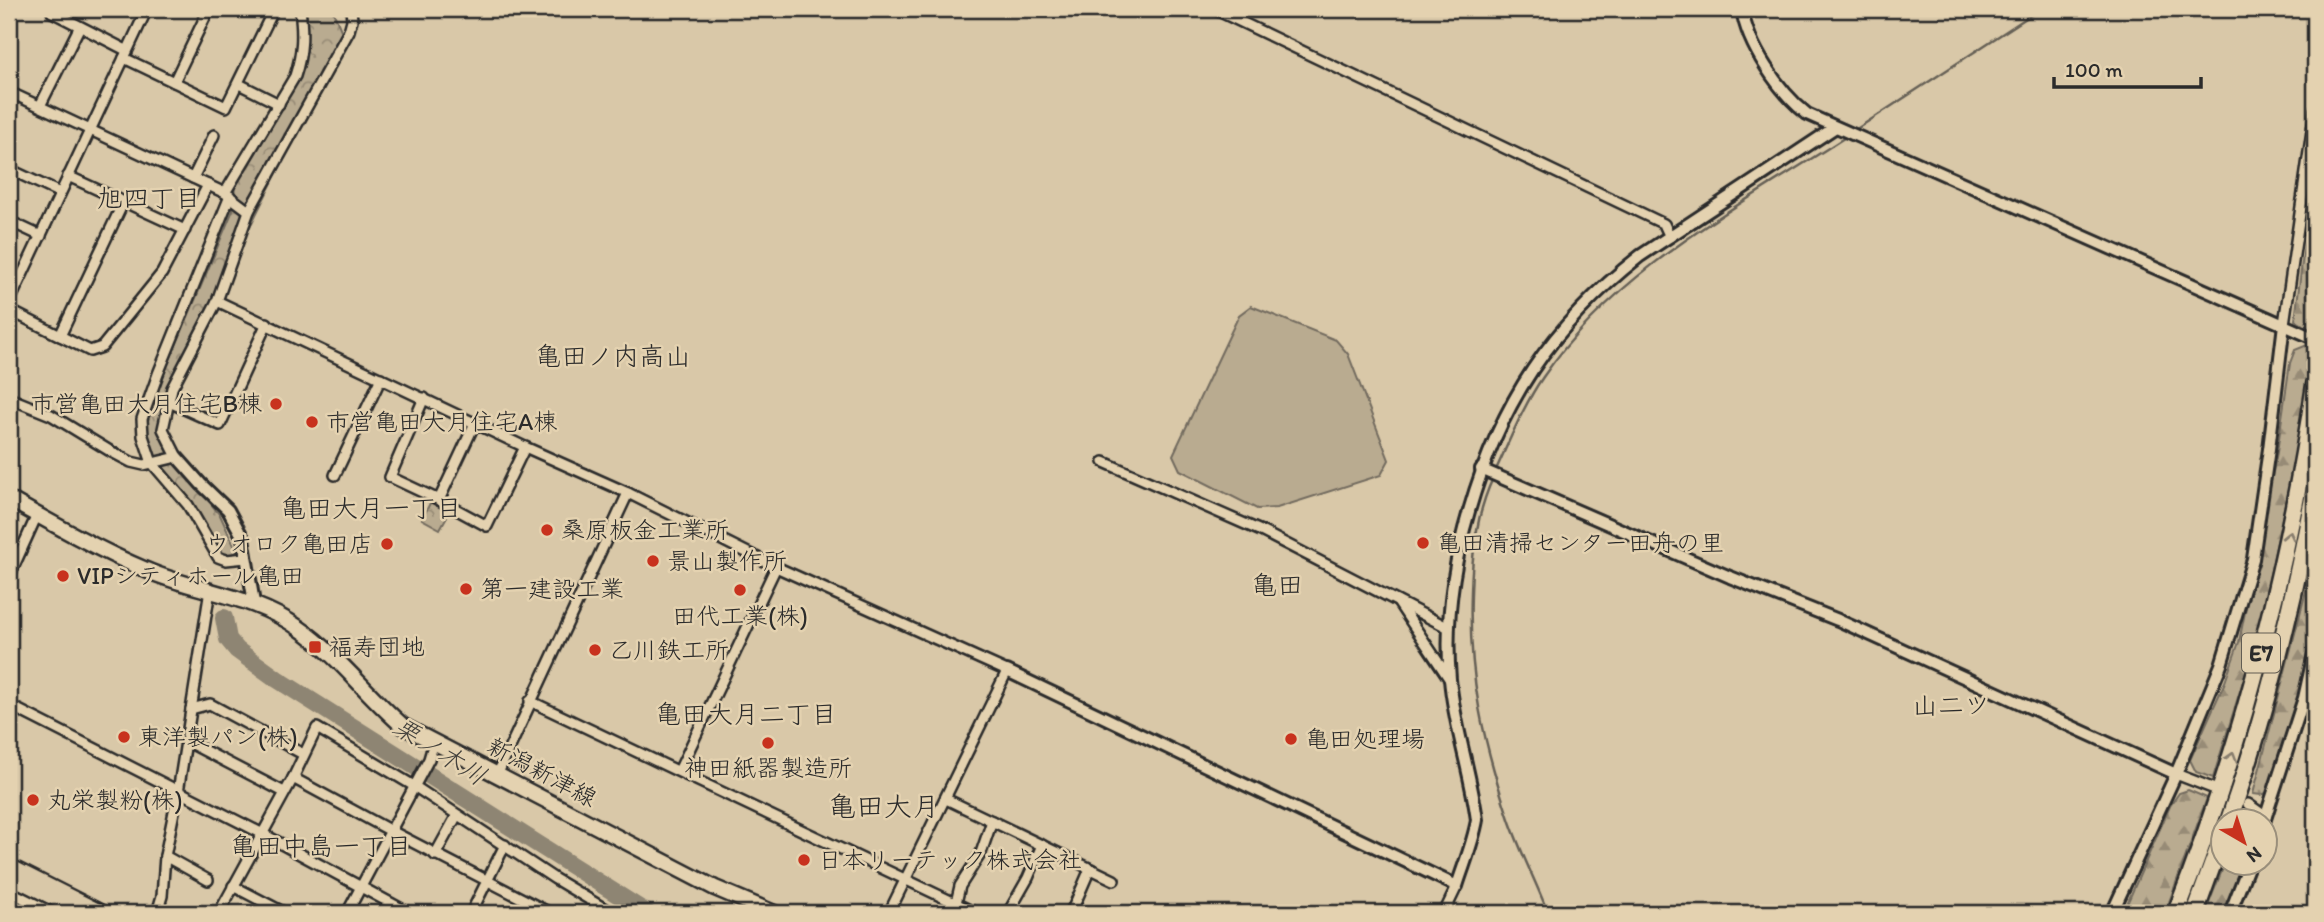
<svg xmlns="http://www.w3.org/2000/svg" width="2324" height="922" font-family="Itim,'Klee One',sans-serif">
  <defs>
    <pattern id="forest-firs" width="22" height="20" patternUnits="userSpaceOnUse" patternTransform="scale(1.75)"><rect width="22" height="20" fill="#b9ab90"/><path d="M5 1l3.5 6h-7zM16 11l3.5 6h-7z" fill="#978b76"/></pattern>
    <pattern id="park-crowns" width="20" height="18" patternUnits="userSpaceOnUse" patternTransform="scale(1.75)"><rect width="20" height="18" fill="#b9ab90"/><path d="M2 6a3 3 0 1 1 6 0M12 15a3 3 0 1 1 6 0" fill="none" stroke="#978b76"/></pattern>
  </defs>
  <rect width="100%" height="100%" fill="#d9c8a8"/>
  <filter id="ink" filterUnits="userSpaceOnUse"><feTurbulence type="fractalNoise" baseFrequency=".0143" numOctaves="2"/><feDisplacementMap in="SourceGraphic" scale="14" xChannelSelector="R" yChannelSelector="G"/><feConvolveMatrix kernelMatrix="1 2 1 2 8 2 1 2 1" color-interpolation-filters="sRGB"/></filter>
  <g filter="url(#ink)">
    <g fill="url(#forest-firs)" stroke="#726b5e" stroke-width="2">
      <path d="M 2315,156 L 2315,312 L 2313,328 L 2308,328 L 2295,320 Z"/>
      <path d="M 2307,345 L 2312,348 L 2295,457 L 2257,636 L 2213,778 L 2196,772 L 2190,760 L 2225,682 L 2239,642 L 2277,452 L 2290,363 L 2295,350 Z"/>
      <path d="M 2315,544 L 2315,638 L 2297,711 L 2272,791 L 2261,795 L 2253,794 L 2306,591 Z"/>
      <path d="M 2188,790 L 2207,798 L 2165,913 L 2123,913 L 2170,806 L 2179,793 Z"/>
      <path d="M 2225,863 L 2246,863 L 2227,913 L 2205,913 Z"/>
    </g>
    <g fill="url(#park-crowns)" stroke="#726b5e" stroke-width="2">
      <path d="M 304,9 L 332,9 L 347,44 L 311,105 L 171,384 L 160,429 L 178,463 L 220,515 L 238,554 L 227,557 L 218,552 L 192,503 L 153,456 L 145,419 L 233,210 L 235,185 L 302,69 L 307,50 L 306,13 Z"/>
      <path d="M 431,501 L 450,511 L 440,529 L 422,519 Z"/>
    </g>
    <path fill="#b9ab90" stroke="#726b5e" stroke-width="2" d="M 1251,306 L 1336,340 L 1348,354 L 1389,460 L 1381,475 L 1277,508 L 1257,509 L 1180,470 L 1173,455 L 1239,315 Z"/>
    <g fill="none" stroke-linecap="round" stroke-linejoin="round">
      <g stroke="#666156" stroke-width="2.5">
        <path d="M 1855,130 L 2040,9"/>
        <path d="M 1495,472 C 1509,442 1524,404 1543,377 C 1616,270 1741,205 1847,136"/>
        <path d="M 1493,478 C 1476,515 1472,554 1471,593 C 1468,675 1483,742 1509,819 C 1520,851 1536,882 1548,913"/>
      </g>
      <path stroke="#8e8573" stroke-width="18" d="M 224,618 L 228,639 L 237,650 L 277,679 L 647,913"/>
      <g stroke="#2b2b2b" stroke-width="14">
        <g id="minor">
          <path d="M 1214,9 L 1664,224 L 1670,237"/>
          <path d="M 52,12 L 126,50"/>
          <path d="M 124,58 L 226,107 L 274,9"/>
          <path d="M 174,82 L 209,9"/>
          <path d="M 239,84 L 279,104"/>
          <path d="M 9,92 L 225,193 L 249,211"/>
          <path d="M 40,106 L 79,28"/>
          <path d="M 9,169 L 60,193"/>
          <path d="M 68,176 L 185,230"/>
          <path d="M 193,178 L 214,135"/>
          <path d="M 225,193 L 295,76 C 303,52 303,33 300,9"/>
          <path d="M 230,196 L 158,374 L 142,419 L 143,436 L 152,463 L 188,505 L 218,557 L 226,560 L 246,558"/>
          <path d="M 9,221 L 41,236"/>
          <path d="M 9,273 L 20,279"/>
          <path d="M 217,301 L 525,447 L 628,493 L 776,567 L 1007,671 L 889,913"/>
          <path d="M 9,303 L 147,9"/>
          <path d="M 9,310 L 90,351 L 102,347 L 162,273 L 208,185"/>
          <path d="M 2284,324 L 2315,110"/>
          <path d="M 60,336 L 123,203"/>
          <path d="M 9,398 L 51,415 L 110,451 L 131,462 L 144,465 L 177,457 L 163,429 L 172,388 L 217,301 L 249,211 L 349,31 L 352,20 L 351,9"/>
          <path d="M 424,398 L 390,477 L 439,500 L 487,526 L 525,447"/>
          <path d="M 169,402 L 220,425 L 267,323"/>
          <path d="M 1104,462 L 1261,531 L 1449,628"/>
          <path d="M 335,475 L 381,378"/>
          <path d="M 439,500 L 475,423"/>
          <path d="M 9,577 L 37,515"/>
          <path d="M 1398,602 L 1450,680"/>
          <path d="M 530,701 L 976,913"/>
          <path d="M 9,705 L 263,834 L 409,913"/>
          <path d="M 191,709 L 210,704 L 303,754"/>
          <path d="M 186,741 L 284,792"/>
          <path d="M 679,771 L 776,567"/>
          <path d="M 498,773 L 628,493"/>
          <path d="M 2176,774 L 2212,788"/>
          <path d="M 293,778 L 391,831 L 550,913"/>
          <path d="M 946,799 L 1114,880"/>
          <path d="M 2248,804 L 2266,817"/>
          <path d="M 435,855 L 457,815"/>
          <path d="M 165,856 L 208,880"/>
          <path d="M 233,886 L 285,913"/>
          <path d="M 9,891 L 53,913"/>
          <path d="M 956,903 L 960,886 L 981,853 L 992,821"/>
          <path d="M 157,913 L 162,896 L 165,856 L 178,792 L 210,590"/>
          <path d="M 219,913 L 293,778 L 317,728 L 414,786 L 555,879 L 612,913"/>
          <path d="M 347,913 L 429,759 L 434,742"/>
          <path d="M 471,913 L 505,845"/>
          <path d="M 1008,913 L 1028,878 L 1042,845"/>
          <path d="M 1069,913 L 1074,906 L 1090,869"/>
          <path d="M 1444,913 L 1457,886"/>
        </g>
      </g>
      <g stroke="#2b2b2b" stroke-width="16">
        <g id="tertiary">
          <path d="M 1742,9 C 1747,45 1779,92 1807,114 L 2311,337"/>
          <path d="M 177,457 L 201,484 L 228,510 L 243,538 L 254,603"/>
          <path d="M 1481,469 L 1730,577 L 1838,620 L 2176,774"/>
          <path d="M 1007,671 L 1457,886 C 1464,864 1473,843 1477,820 C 1471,773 1454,726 1450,679 C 1445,622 1453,565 1469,511 C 1500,403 1551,326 1640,256 L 1834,128"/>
          <path d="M 2264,822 L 2304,698 L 2315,649"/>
          <path d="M 2112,913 L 2176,774 L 2221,665 L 2253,559 L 2269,449 L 2284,324"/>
          <path d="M 2230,913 L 2250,862"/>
        </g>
      </g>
      <g stroke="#2b2b2b" stroke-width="19">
        <path id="primary" d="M 9,499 C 53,524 99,550 146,570 C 197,592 253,595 299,628 C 338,655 367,695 403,726 L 715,888 L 774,913"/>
      </g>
      <g stroke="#2b2b2b" stroke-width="21">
        <g id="motorway">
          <path d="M 2229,820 C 2267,712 2294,600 2315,488"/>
          <path d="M 2176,913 C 2243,743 2288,566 2315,385"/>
          <path d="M 2195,913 L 2222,838"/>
        </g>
      </g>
      <use href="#minor" stroke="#e4d2b0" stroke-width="9"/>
      <use href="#tertiary" stroke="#e4d2b0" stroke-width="10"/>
      <use href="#primary" stroke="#e4d2b0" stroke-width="14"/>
      <use href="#motorway" stroke="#e4d2b0" stroke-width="16"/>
      <path stroke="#2b2b2b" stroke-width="2.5" d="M 9,857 L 120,913"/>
    </g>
    <defs><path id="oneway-chevron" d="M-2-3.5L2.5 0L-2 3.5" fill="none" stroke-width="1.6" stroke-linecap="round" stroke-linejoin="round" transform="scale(1.75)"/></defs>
    <g stroke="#887e6e">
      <use href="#oneway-chevron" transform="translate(2289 536) rotate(-78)"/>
      <use href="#oneway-chevron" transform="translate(2232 757) rotate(-73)"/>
    </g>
  </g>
  <g fill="#c8321e" stroke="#e4d2b0" stroke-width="2.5">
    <circle cx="276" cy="404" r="7"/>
    <circle cx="312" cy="422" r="7"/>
    <circle cx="547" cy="530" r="7"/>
    <circle cx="1423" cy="543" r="7"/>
    <circle cx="387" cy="544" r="7"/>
    <circle cx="653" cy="561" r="7"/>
    <circle cx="63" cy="576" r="7"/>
    <circle cx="466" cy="589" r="7"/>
    <circle cx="740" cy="590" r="7"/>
    <rect x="308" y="640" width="14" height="14" rx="3.5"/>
    <circle cx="595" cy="650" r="7"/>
    <circle cx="124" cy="737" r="7"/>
    <circle cx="1291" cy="739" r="7"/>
    <circle cx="768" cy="743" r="7"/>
    <circle cx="33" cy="800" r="7"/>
    <circle cx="804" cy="860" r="7"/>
  </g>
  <g text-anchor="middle" stroke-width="5" stroke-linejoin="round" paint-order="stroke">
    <rect fill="#e4d2b0" stroke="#625d53" stroke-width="2" x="2242" y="633.5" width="38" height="39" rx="5"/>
    <g font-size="23" font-weight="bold" fill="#2b2b2b">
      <text x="2261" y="661">E7</text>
    </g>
    <g font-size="24" fill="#2b2b2b" stroke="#e4d2b0" text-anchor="start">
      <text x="262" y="412" text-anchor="end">市営亀田大月住宅B棟</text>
      <text x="326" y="430">市営亀田大月住宅A棟</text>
      <text x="561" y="538">桑原板金工業所</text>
      <text x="1437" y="551">亀田清掃センター田舟の里</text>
      <text x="373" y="552" text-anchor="end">ウオロク亀田店</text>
      <text x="667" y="569">景山製作所</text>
      <text x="77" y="584">VIPシティホール亀田</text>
      <text x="480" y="597">第一建設工業</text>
      <text x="740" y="624" text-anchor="middle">田代工業(株)</text>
      <text x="329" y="655">福寿団地</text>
      <text x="609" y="658">乙川鉄工所</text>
      <text x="138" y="745">東洋製パン(株)</text>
      <text x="1305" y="747">亀田処理場</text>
      <text x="768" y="776" text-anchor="middle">神田紙器製造所</text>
      <text x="47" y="808">丸栄製粉(株)</text>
      <text x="818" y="868">日本リーテック株式会社</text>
    </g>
    <g font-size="24" fill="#2b2b2b" stroke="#e4d2b0">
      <text transform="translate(542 772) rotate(28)" y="8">新潟新津線</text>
    </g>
    <g font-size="26" fill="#2b2b2b" stroke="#e4d2b0">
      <text x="149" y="207">旭四丁目</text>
      <text x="613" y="365">亀田ノ内高山</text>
      <text x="371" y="517">亀田大月一丁目</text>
      <text x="1277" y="594">亀田</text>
      <text x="1951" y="714">山二ツ</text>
      <text x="746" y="723">亀田大月二丁目</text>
      <text x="321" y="855">亀田中島一丁目</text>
    </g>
    <g font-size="26" font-style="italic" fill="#44423d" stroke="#e4d2b0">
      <text transform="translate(440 751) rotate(32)" y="9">栗ノ木川</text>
    </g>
    <g font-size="28" fill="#2b2b2b" stroke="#e4d2b0">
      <text x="884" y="816">亀田大月</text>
    </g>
  </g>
  <rect width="2324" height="922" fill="none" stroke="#e4d2b0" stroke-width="35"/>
  <rect x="18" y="18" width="2289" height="887" fill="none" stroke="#2b2b2b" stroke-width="2.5" filter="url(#ink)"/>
  <g transform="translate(2244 842) rotate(141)"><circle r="33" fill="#e4d2b0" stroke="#9a8f7b" stroke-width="2"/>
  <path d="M0-5L12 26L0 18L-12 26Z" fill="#c8321e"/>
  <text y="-10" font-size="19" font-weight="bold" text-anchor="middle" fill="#2b2b2b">N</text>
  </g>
  <path d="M2054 77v10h147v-10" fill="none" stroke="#2b2b2b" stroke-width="3.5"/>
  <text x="2065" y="77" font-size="21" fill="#2b2b2b" stroke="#e4d2b0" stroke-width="5" paint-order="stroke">100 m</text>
</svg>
